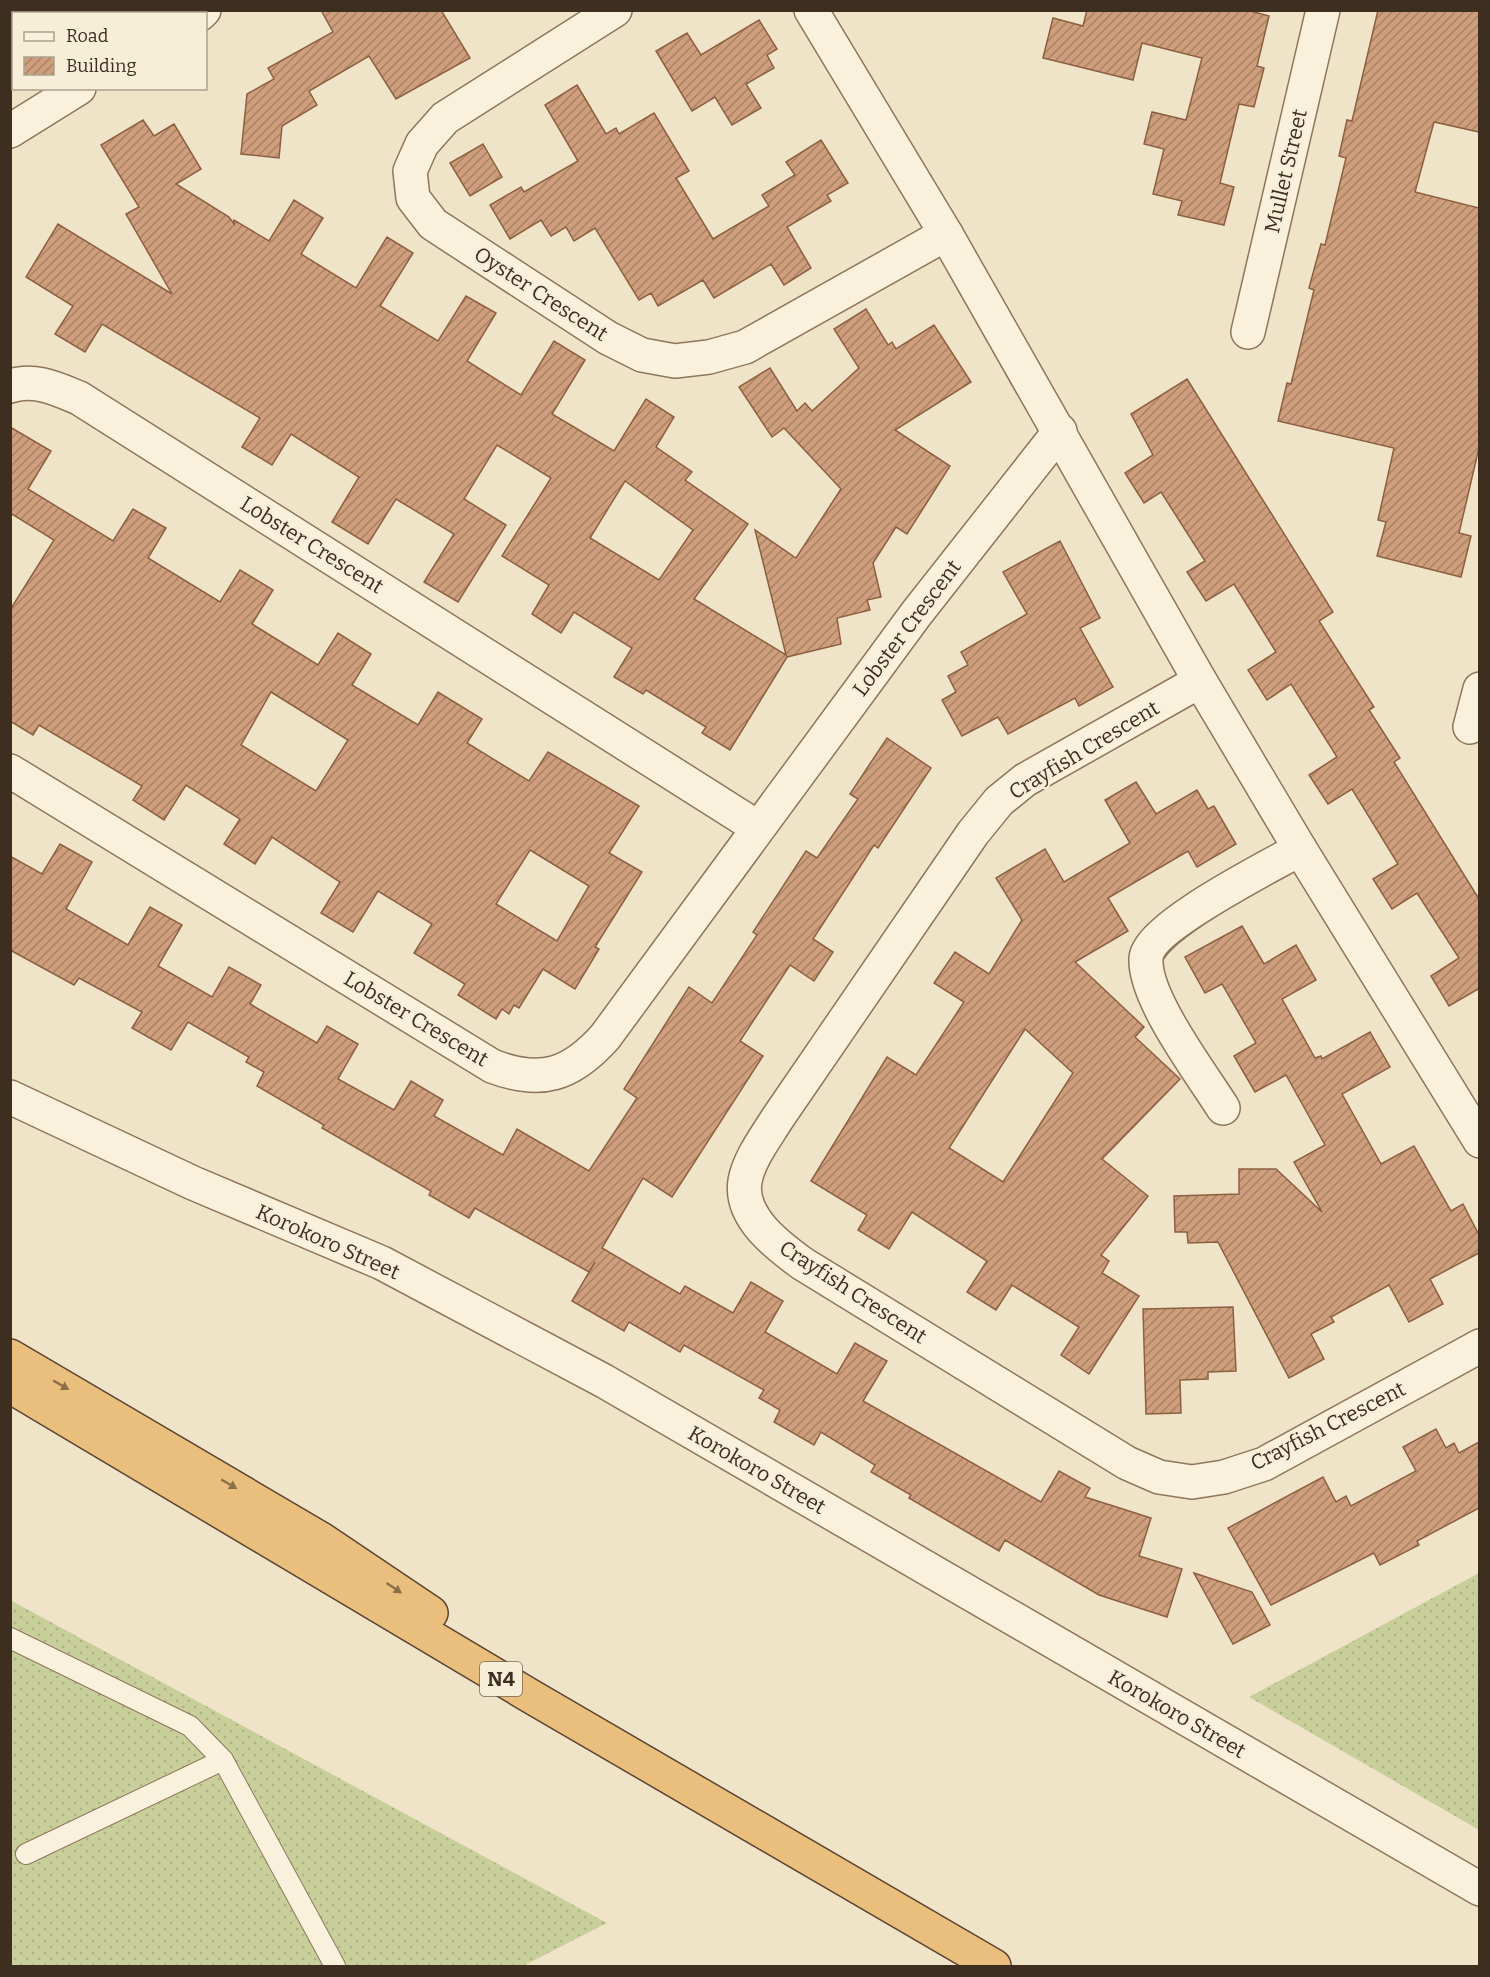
<svg xmlns="http://www.w3.org/2000/svg" width="1490" height="1977" font-family="Bitter,serif">
  <defs>
    <pattern id="grass-dots" width="8" height="8" patternUnits="userSpaceOnUse" patternTransform="scale(1.5)"><rect width="8" height="8" fill="#c9cf9b"/><path d="M2 2h.1M6 6h.1" fill="none" stroke="#aeb285" stroke-width="1.8" stroke-linecap="round"/></pattern>
    <pattern id="building-hatch" width="6" height="6" patternUnits="userSpaceOnUse" patternTransform="scale(1.5)"><rect width="6" height="6" fill="#cf9f7d"/><path d="M-1 1l2-2M0 6l6-6M5 7l2-2" fill="none" stroke="#a98266"/></pattern>
  </defs>
  <rect width="100%" height="100%" fill="#f0e4c8"/>
  <g fill="url(#grass-dots)">
    <path d="M 1479,1573 L 1479,1830 L 1249,1697 Z"/>
    <path d="M 10,1600 L 607,1923 L 523,1966 L 11,1966 Z"/>
  </g>
  <g fill="url(#building-hatch)" stroke="#8d5f41" stroke-width="1.5" fill-rule="evenodd">
    <path d="M 321,10 L 441,10 L 470,58 L 396,99 L 369,56 L 309,91 L 317,105 L 282,126 L 279,158 L 241,154 L 247,94 L 274,79 L 268,68 L 333,32 Z"/>
    <path d="M 1087,10 L 1247,10 L 1269,16 L 1257,66 L 1264,68 L 1254,107 L 1239,104 L 1220,183 L 1234,187 L 1224,225 L 1178,215 L 1182,201 L 1153,194 L 1164,149 L 1144,144 L 1152,112 L 1186,120 L 1202,58 L 1142,43 L 1133,80 L 1043,58 L 1053,18 L 1083,26 Z"/>
    <path d="M 1378,10 L 1479,10 L 1479,132 L 1434,122 L 1415,192 L 1479,208 L 1479,448 L 1459,533 L 1471,536 L 1461,577 L 1377,556 L 1386,522 L 1378,520 L 1394,448 L 1278,421 L 1287,383 L 1291,384 L 1314,290 L 1309,288 L 1321,244 L 1325,245 L 1346,158 L 1339,156 L 1347,120 L 1352,121 Z"/>
    <path d="M 759,20 L 777,49 L 767,55 L 774,68 L 746,84 L 761,108 L 732,125 L 715,97 L 692,111 L 656,51 L 687,33 L 701,55 Z"/>
    <path d="M 577,85 L 606,134 L 616,128 L 619,134 L 654,113 L 689,171 L 676,178 L 713,239 L 769,206 L 762,195 L 795,175 L 786,162 L 821,140 L 848,183 L 827,195 L 831,201 L 787,227 L 811,268 L 784,285 L 771,264 L 714,298 L 703,280 L 658,306 L 651,293 L 639,300 L 595,228 L 574,241 L 566,227 L 551,236 L 541,220 L 510,239 L 490,205 L 521,187 L 524,192 L 578,161 L 545,105 Z"/>
    <path d="M 143,120 L 154,136 L 174,124 L 201,169 L 176,184 L 229,217 L 234,224 L 234,220 L 269,241 L 294,200 L 323,218 L 301,254 L 356,288 L 387,237 L 413,253 L 380,306 L 438,341 L 466,296 L 496,313 L 467,361 L 521,395 L 554,341 L 585,360 L 552,414 L 614,451 L 646,399 L 674,417 L 656,447 L 692,472 L 685,480 L 748,524 L 694,599 L 786,655 L 755,530 L 796,558 L 841,489 L 784,428 L 772,437 L 739,387 L 770,368 L 797,411 L 805,403 L 812,411 L 859,368 L 834,329 L 866,309 L 888,345 L 892,342 L 896,349 L 934,325 L 971,382 L 895,430 L 950,466 L 907,534 L 896,527 L 873,563 L 881,597 L 867,600 L 870,610 L 837,618 L 841,644 L 787,657 L 730,750 L 702,733 L 706,727 L 646,690 L 643,694 L 614,677 L 632,648 L 574,612 L 561,633 L 532,614 L 549,585 L 502,556 L 551,478 L 497,445 L 464,499 L 506,525 L 458,602 L 424,582 L 454,534 L 396,499 L 368,544 L 332,522 L 359,477 L 291,434 L 272,465 L 242,447 L 260,418 L 102,324 L 85,352 L 55,334 L 73,306 L 26,277 L 58,224 L 172,294 L 126,214 L 139,207 L 101,145 ZM 625,481 L 693,530 L 659,580 L 590,538 Z"/>
    <path d="M 483,144 L 502,177 L 470,196 L 450,163 Z"/>
    <path d="M 1187,379 L 1333,612 L 1319,621 L 1374,707 L 1369,710 L 1400,758 L 1394,762 L 1479,899 L 1479,991 L 1478,989 L 1449,1006 L 1431,976 L 1459,958 L 1417,893 L 1392,909 L 1373,879 L 1398,864 L 1352,789 L 1328,804 L 1309,775 L 1337,757 L 1291,684 L 1267,700 L 1248,670 L 1276,652 L 1234,584 L 1206,601 L 1187,572 L 1205,561 L 1161,492 L 1144,503 L 1125,473 L 1153,455 L 1131,414 Z"/>
    <path d="M 10,427 L 51,451 L 28,489 L 113,541 L 133,509 L 166,528 L 148,558 L 220,602 L 240,570 L 273,590 L 252,624 L 318,665 L 338,633 L 371,654 L 352,685 L 418,725 L 438,692 L 482,719 L 467,743 L 529,781 L 548,752 L 639,806 L 609,853 L 642,872 L 595,947 L 599,949 L 575,989 L 543,969 L 519,1008 L 514,1005 L 509,1014 L 502,1009 L 496,1019 L 458,995 L 465,984 L 414,953 L 432,924 L 378,891 L 353,932 L 321,913 L 340,882 L 272,837 L 255,864 L 224,844 L 240,819 L 186,785 L 164,820 L 133,800 L 142,786 L 39,725 L 33,735 L 10,721 L 10,610 L 54,540 L 12,514 L 10,517 ZM 271,692 L 348,740 L 316,791 L 241,745 ZM 530,850 L 589,886 L 557,941 L 496,904 Z"/>
    <path d="M 1060,541 L 1100,618 L 1080,628 L 1113,687 L 1079,706 L 1075,698 L 1008,734 L 998,717 L 962,736 L 942,700 L 956,692 L 948,676 L 968,665 L 961,652 L 1027,614 L 1003,572 Z"/>
    <path d="M 887,738 L 931,768 L 878,848 L 874,845 L 813,939 L 833,952 L 814,981 L 790,965 L 740,1041 L 763,1056 L 672,1197 L 643,1178 L 602,1248 L 680,1294 L 685,1286 L 733,1313 L 751,1282 L 783,1301 L 765,1332 L 837,1374 L 855,1343 L 887,1361 L 863,1401 L 1041,1502 L 1059,1471 L 1090,1488 L 1085,1497 L 1151,1518 L 1139,1556 L 1182,1569 L 1167,1617 L 1099,1595 L 1005,1540 L 999,1551 L 909,1498 L 911,1495 L 871,1472 L 875,1465 L 821,1432 L 814,1445 L 774,1422 L 780,1410 L 759,1398 L 764,1390 L 684,1345 L 680,1352 L 629,1322 L 624,1331 L 572,1301 L 595,1262 L 589,1272 L 475,1208 L 469,1218 L 429,1195 L 431,1191 L 322,1128 L 324,1125 L 257,1086 L 264,1072 L 246,1062 L 249,1057 L 188,1022 L 171,1050 L 132,1028 L 142,1012 L 79,978 L 74,985 L 10,950 L 10,856 L 42,874 L 60,844 L 92,862 L 66,909 L 128,945 L 150,907 L 182,925 L 158,966 L 212,997 L 229,967 L 261,985 L 250,1004 L 317,1043 L 327,1026 L 358,1044 L 338,1079 L 394,1110 L 411,1081 L 443,1100 L 434,1116 L 503,1155 L 517,1129 L 589,1171 L 637,1098 L 624,1089 L 689,987 L 712,1003 L 757,935 L 753,932 L 806,851 L 817,858 L 858,799 L 850,794 Z"/>
    <path d="M 1136,782 L 1156,814 L 1197,790 L 1208,809 L 1214,806 L 1236,844 L 1197,867 L 1188,851 L 1108,898 L 1128,931 L 1075,962 L 1144,1027 L 1135,1037 L 1180,1079 L 1102,1159 L 1148,1196 L 1101,1255 L 1109,1261 L 1102,1273 L 1139,1296 L 1089,1374 L 1061,1355 L 1079,1327 L 1012,1285 L 996,1310 L 967,1292 L 987,1261 L 912,1212 L 889,1249 L 858,1230 L 867,1215 L 811,1181 L 887,1057 L 916,1075 L 964,1002 L 934,983 L 955,952 L 989,974 L 1022,920 L 996,878 L 1045,849 L 1064,882 L 1130,843 L 1105,800 ZM 1025,1029 L 1073,1073 L 1003,1182 L 949,1148 Z"/>
    <path d="M 1242,926 L 1264,964 L 1296,945 L 1316,980 L 1282,999 L 1315,1058 L 1321,1056 L 1322,1059 L 1370,1032 L 1390,1067 L 1342,1094 L 1381,1164 L 1414,1146 L 1451,1211 L 1463,1204 L 1479,1235 L 1479,1253 L 1430,1279 L 1443,1304 L 1409,1322 L 1389,1285 L 1331,1317 L 1334,1322 L 1311,1334 L 1324,1359 L 1289,1378 L 1218,1242 L 1188,1243 L 1187,1232 L 1175,1232 L 1174,1196 L 1239,1194 L 1239,1169 L 1276,1169 L 1322,1212 L 1294,1162 L 1325,1145 L 1286,1075 L 1255,1092 L 1234,1056 L 1256,1043 L 1222,984 L 1205,993 L 1185,957 Z"/>
    <path d="M 1233,1307 L 1236,1371 L 1208,1372 L 1208,1379 L 1180,1380 L 1181,1413 L 1146,1414 L 1143,1309 Z"/>
    <path d="M 1436,1429 L 1446,1448 L 1454,1443 L 1459,1453 L 1479,1442 L 1479,1508 L 1417,1541 L 1419,1545 L 1380,1565 L 1374,1553 L 1271,1605 L 1228,1528 L 1323,1477 L 1336,1502 L 1346,1496 L 1351,1506 L 1416,1471 L 1403,1447 Z"/>
    <path d="M 1194,1573 L 1252,1592 L 1270,1625 L 1233,1644 Z"/>
  </g>
  <g fill="none" stroke-linecap="round" stroke-linejoin="round">
    <g stroke="#8d765c" stroke-width="22">
      <g id="service">
        <path d="M 10,1638 L 190,1726 L 223,1760 L 335,1966"/>
        <path d="M 26,1854 L 223,1760"/>
      </g>
    </g>
    <g stroke="#8d765c" stroke-width="36">
      <g id="minor">
        <path d="M 615,10 L 445,118 L 422,144 L 410,171 L 413,198 L 433,224 L 608,338 L 642,355 L 675,361 L 709,357 L 745,347 L 946,234"/>
        <path d="M 811,10 L 946,234 L 1200,681 L 1300,849 L 1480,1141"/>
        <path d="M 200,14 L 204,10"/>
        <path d="M 10,131 L 79,88"/>
        <path d="M 1248,332 L 1323,10"/>
        <path d="M 10,386 C 35,378 57,389 79,398 L 757,827"/>
        <path d="M 1200,681 L 1025,780 L 999,801 L 973,833 L 777,1119 C 766,1137 749,1159 745,1181 C 739,1217 778,1246 803,1264 L 1127,1463 L 1159,1477 L 1192,1482 L 1224,1477 L 1264,1464 L 1480,1346"/>
        <path d="M 1470,727 L 1480,689"/>
        <path d="M 10,771 L 492,1066 C 541,1085 571,1075 605,1037 L 916,614 L 1060,431"/>
        <path d="M 10,1097 L 193,1183 L 382,1263 L 604,1381 L 1480,1889"/>
        <path d="M 1223,1108 C 1201,1073 1144,998 1146,959 C 1147,927 1271,866 1300,849"/>
      </g>
    </g>
    <g stroke="#5b4430" stroke-width="36">
      <g id="trunk">
        <path d="M 10,1356 L 321,1539 L 431,1613"/>
        <path d="M 10,1386 L 532,1697 L 994,1966"/>
      </g>
    </g>
    <use href="#service" stroke="#faf1dc" stroke-width="20"/>
    <use href="#minor" stroke="#faf1dc" stroke-width="33"/>
    <use href="#trunk" stroke="#eabe7c" stroke-width="33"/>
  </g>
  <defs><path id="oneway-solid" d="M-6-.8H1V-3.2L6.5 0L1 3.2V.8H-6Z" transform="scale(1.5)"/></defs>
  <g fill="#8b6f49">
    <use href="#oneway-solid" transform="translate(61 1385) rotate(30)"/>
    <use href="#oneway-solid" transform="translate(229 1484) rotate(30)"/>
    <use href="#oneway-solid" transform="translate(394 1588) rotate(34)"/>
  </g>
  <g text-anchor="middle" stroke-width="4.5" stroke-linejoin="round" paint-order="stroke">
    <rect fill="#f7eed8" stroke="#756857" stroke-width="1.5" x="480" y="1662" width="42" height="34" rx="4.5"/>
    <g font-size="20" font-weight="bold" fill="#3d2e20">
      <text x="501" y="1686">N4</text>
    </g>
    <g font-size="21" fill="#3d2e20" stroke="#f7eed8">
      <text transform="translate(1286 171) rotate(-77)" y="7">Mullet Street</text>
      <text transform="translate(541 294) rotate(33)" y="7">Oyster Crescent</text>
      <text transform="translate(312 545) rotate(32)" y="7">Lobster Crescent</text>
      <text transform="translate(907 628) rotate(-53)" y="7">Lobster Crescent</text>
      <text transform="translate(1084 750) rotate(-31)" y="7">Crayfish Crescent</text>
      <text transform="translate(416 1019) rotate(31)" y="7">Lobster Crescent</text>
      <text transform="translate(328 1242) rotate(24)" y="7">Korokoro Street</text>
      <text transform="translate(853 1292) rotate(33)" y="7">Crayfish Crescent</text>
      <text transform="translate(1328 1426) rotate(-27)" y="7">Crayfish Crescent</text>
      <text transform="translate(757 1470) rotate(30)" y="7">Korokoro Street</text>
      <text transform="translate(1177 1714) rotate(30)" y="7">Korokoro Street</text>
    </g>
  </g>
  <rect width="1490" height="1977" fill="none" stroke="#3d2e20" stroke-width="24"/>
  <rect x="12" y="12" width="195" height="78" fill="#f7eed8" stroke="#ada18e" stroke-width="1.5"/>
  <rect x="24" y="32" width="30" height="9" fill="#faf1dc" stroke="#ada18e" stroke-width="1.5"/>
  <text x="66" y="42" font-size="18" fill="#3d2e20">Road</text>
  <rect x="24" y="57" width="30" height="18" fill="url(#building-hatch)" stroke="#ada18e" stroke-width="1.5"/>
  <text x="66" y="72" font-size="18" fill="#3d2e20">Building</text>
</svg>
